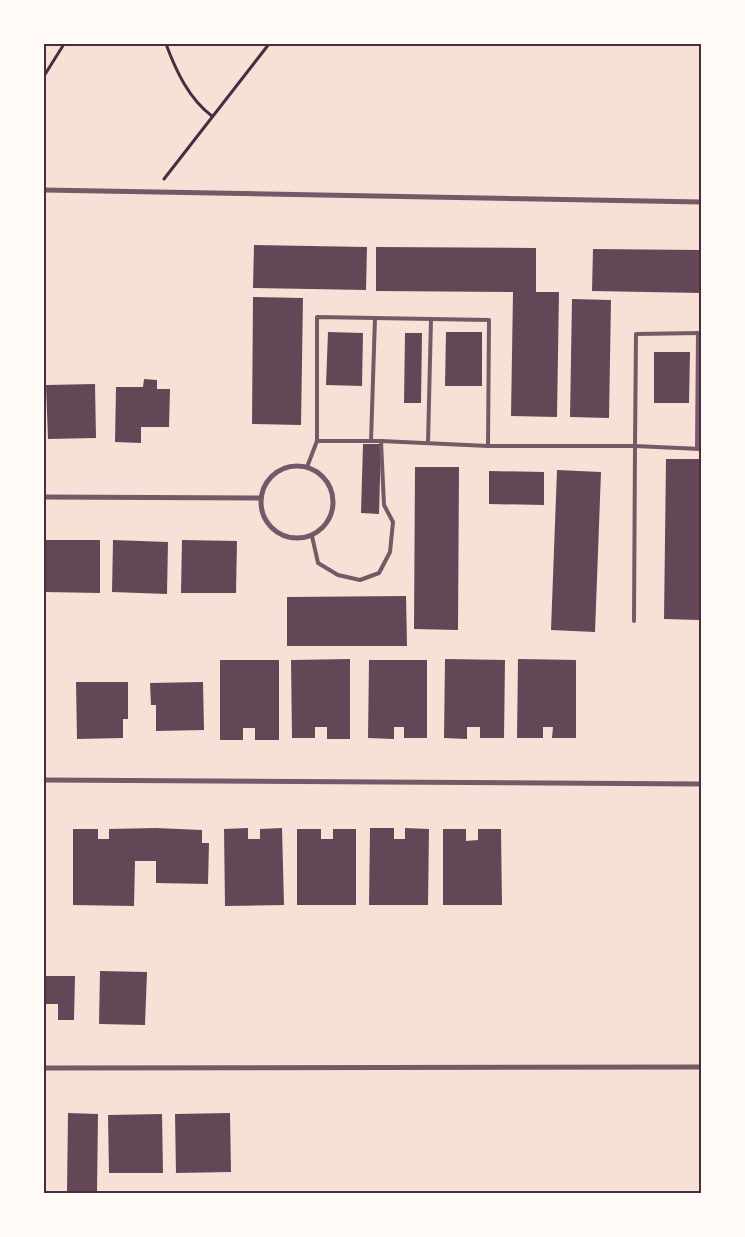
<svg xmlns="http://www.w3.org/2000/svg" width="745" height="1237" font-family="'IBM Plex Serif',serif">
  <rect width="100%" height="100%" fill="#f7e1d7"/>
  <g fill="#644757">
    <path d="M 254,245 L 367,247 L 366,290 L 253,288 Z"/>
    <path d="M 376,247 L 536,248 L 536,292 L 559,292 L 557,417 L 511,416 L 513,292 L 376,291 Z"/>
    <path d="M 593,249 L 701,250 L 701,293 L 592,291 Z"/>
    <path d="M 253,297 L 303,298 L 301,425 L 252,424 Z"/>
    <path d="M 572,299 L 611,300 L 609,418 L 570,417 Z"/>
    <path d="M 328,332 L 363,333 L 362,386 L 326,385 Z"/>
    <path d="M 446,332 L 482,332 L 482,386 L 445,386 Z"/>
    <path d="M 405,333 L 422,333 L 421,403 L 404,403 Z"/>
    <path d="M 654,352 L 690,352 L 689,403 L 654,403 Z"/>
    <path d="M 144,379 L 157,380 L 157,389 L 170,389 L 169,427 L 141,427 L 141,443 L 115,442 L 116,387 L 143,387 Z"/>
    <path d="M 95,384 L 96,438 L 48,439 L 46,385 Z"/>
    <path d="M 363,444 L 381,444 L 379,514 L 361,513 Z"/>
    <path d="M 666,459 L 701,459 L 699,620 L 664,619 Z"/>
    <path d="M 415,467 L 459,467 L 458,630 L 414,629 Z"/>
    <path d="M 557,470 L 601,472 L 595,632 L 551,630 Z"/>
    <path d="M 489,471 L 544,472 L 544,505 L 489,504 Z"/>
    <path d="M 44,540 L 100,540 L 100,593 L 44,592 Z"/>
    <path d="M 113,540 L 168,542 L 167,594 L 112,592 Z"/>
    <path d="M 182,540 L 237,541 L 236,593 L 181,593 Z"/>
    <path d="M 406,596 L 407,646 L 287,646 L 287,597 Z"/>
    <path d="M 350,659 L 350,739 L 327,739 L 327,727 L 315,727 L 315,738 L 292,738 L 291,660 Z"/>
    <path d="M 445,659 L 505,660 L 504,738 L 480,738 L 480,727 L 467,727 L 467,739 L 444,738 Z"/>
    <path d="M 518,659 L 576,660 L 576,738 L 552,738 L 553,727 L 543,727 L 543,738 L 517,738 Z"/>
    <path d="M 220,660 L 279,660 L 279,740 L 255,740 L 255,728 L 243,728 L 243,740 L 220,740 Z"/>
    <path d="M 369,660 L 427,660 L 427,738 L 404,738 L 404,727 L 394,727 L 394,739 L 368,738 Z"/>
    <path d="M 76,682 L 128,682 L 128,719 L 123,719 L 123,738 L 77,739 Z"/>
    <path d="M 203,682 L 204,730 L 156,731 L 156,705 L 151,705 L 150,683 Z"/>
    <path d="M 156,828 L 202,830 L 202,843 L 209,843 L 208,884 L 156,883 L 156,861 L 135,861 L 134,906 L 73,905 L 73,829 L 98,829 L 98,839 L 109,839 L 109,829 Z"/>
    <path d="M 248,828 L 248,839 L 260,839 L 260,829 L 282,828 L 284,905 L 225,906 L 224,829 Z"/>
    <path d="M 370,828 L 394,828 L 394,839 L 405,839 L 405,828 L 429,829 L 428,905 L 369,905 Z"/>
    <path d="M 297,829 L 321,829 L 321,839 L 333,839 L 333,829 L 356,829 L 356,905 L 297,905 Z"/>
    <path d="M 443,829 L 466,829 L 466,841 L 478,840 L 478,829 L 501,829 L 502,905 L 443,905 Z"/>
    <path d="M 100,971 L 147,972 L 145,1025 L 99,1024 Z"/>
    <path d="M 44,976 L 75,976 L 74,1020 L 58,1020 L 58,1004 L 44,1004 Z"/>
    <path d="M 68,1113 L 98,1114 L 97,1192 L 67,1192 Z"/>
    <path d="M 230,1113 L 231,1172 L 176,1173 L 175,1114 Z"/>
    <path d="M 162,1114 L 163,1173 L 109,1173 L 108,1115 Z"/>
  </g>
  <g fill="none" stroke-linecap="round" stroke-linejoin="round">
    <g stroke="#4a2c40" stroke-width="3">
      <path d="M 166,44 C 176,71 189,99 212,116"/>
      <path d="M 44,76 L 64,44"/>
      <path d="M 164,179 L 269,44"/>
    </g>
    <g stroke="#755966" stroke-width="4">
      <path d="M 701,333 L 636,334 L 635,446 L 701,449"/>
      <path d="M 317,441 L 317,317 L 489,320 L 488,446 L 381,441"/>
      <path d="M 371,441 L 375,318"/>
      <path d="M 428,443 L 431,319"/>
      <path d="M 488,446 L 635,446 L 634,621"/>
      <path d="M 697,449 L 698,333"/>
      <path d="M 307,467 L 317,441 L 381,441 L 384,505 L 393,522 L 390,552 L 379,573 L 360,580 L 338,575 L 318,563 L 312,536"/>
    </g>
    <g stroke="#755966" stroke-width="5">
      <path d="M 44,190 L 701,202"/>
      <circle cx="297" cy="502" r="36"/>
      <path d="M 44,497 L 260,498"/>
      <path d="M 44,780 L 701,784"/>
      <path d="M 44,1068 L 701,1067"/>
    </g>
  </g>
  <rect width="745" height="1237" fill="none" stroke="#fffaf5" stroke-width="90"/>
  <rect x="45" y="45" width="655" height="1147" fill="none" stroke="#4a2c40" stroke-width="2"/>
</svg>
